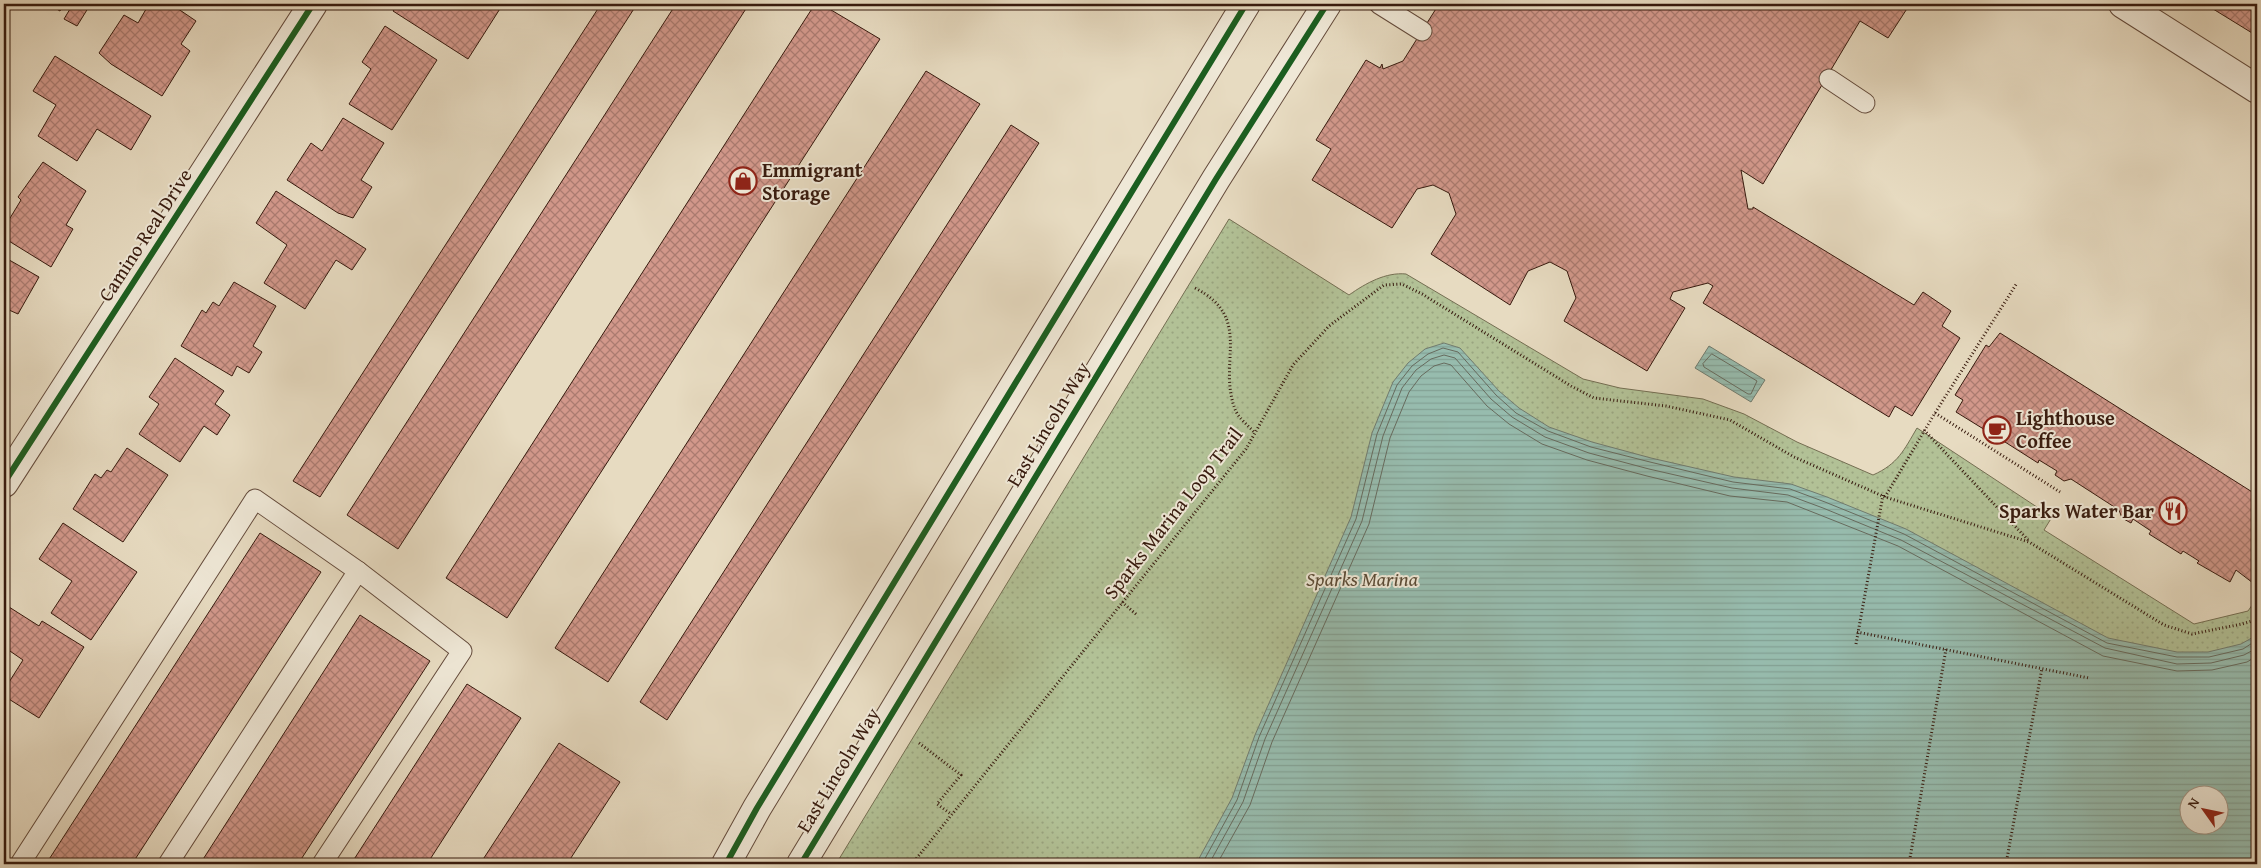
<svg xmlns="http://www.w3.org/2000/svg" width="2261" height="868" font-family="'Gentium Book Plus',serif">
  <defs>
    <pattern id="park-dots" width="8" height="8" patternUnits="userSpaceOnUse" patternTransform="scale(1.25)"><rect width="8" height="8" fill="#b2c196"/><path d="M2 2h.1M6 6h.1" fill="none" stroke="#9aa580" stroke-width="1.8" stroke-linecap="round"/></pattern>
    <pattern id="water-rules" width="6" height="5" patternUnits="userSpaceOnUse" patternTransform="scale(1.25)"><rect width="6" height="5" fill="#97bcae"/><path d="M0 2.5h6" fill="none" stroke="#83a194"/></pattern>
    <pattern id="building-cross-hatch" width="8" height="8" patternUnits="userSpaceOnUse" patternTransform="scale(1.25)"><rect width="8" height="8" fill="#d2988b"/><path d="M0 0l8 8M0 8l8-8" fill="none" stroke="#ab7b70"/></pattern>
  </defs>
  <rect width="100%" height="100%" fill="#e7dbc1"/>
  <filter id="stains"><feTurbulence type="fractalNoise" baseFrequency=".004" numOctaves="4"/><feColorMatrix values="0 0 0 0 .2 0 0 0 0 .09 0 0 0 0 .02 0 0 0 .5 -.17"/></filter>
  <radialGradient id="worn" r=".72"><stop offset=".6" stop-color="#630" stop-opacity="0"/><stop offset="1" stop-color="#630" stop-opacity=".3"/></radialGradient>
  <path fill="url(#park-dots)" stroke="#746e52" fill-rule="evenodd" d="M 1229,219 L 1349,295 C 1366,283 1386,272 1406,274 L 1583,379 L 1620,388 L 1703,399 L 1744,414 L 1797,442 L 1873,475 C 1898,464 1904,450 1917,428 L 2052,517 L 2044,530 L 2194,624 L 2248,611 L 2257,598 L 2257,864 L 836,864 ZM 2188,796 L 2218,796 L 2218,826 L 2188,826 Z"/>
  <g fill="url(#water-rules)" stroke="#717b6e" fill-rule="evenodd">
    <path d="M 1444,343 L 1460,348 L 1499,391 L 1519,408 L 1549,427 L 1592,442 L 1651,458 L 1734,477 L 1791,484 L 1827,497 L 1906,529 L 2108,638 L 2177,652 L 2208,652 L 2241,644 L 2257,635 L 2257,864 L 1196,864 L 1232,798 L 1255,735 L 1351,517 L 1372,433 L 1393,382 L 1408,363 L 1425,349 ZM 2188,796 L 2218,796 L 2218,826 L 2188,826 Z"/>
    <path d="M 1709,346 L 1765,380 L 1751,402 L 1695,368 Z"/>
  </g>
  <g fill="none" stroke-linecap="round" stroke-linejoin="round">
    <g stroke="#676b5e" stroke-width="1">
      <path d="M 1712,354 L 1757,381 L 1751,394 L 1748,394 L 1704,367 L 1703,364 Z"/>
      <path d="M 1202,864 L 1237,800 L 1259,737 L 1356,519 L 1377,434 L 1397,385 L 1412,366 L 1428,354 L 1443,348 L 1458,352 L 1496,395 L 1516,413 L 1548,431 L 1591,447 L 1650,462 L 1733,482 L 1790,489 L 1825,502 L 1904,534 L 2107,643 L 2177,657 L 2209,657 L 2243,649 L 2257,640"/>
      <path d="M 1209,864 L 1243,802 L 1265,739 L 1362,521 L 1383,436 L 1402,388 L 1416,370 L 1431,359 L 1444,355 L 1455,358 L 1491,399 L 1512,417 L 1545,437 L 1589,453 L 1649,469 L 1732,488 L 1788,495 L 1823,508 L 1901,540 L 2105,648 L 2177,664 L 2211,663 L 2244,655 L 2257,648"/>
      <path d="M 1217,864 L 1250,805 L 1272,742 L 1369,524 L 1390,438 L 1409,392 L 1421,376 L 1434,366 L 1444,363 L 1451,365 L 1487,406 L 1509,424 L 1542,444 L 1587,460 L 1647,476 L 1730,496 L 1787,502 L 1820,515 L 1898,546 L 2103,656 L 2177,671 L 2212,670 L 2247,662 L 2257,656"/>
    </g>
  </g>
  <g fill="url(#building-cross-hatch)" stroke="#371a0e">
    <path d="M 48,4 L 64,4 L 60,11 Z"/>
    <path d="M 73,4 L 90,5 L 77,26 L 64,19 Z"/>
    <path d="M 149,4 L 171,4 L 196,21 L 181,44 L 190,51 L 162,96 L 111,64 L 99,53 L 124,15 L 138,23 Z"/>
    <path d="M 398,4 L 503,4 L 468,59 L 393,11 Z"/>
    <path d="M 601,4 L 637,4 L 320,497 L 293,481 Z"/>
    <path d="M 676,4 L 749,4 L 398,549 L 347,515 Z"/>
    <path d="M 815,4 L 821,4 L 880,39 L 507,618 L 446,578 Z"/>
    <path d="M 1439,4 L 1910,4 L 1888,38 L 1860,21 L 1763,184 L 1741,170 L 1748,209 L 1753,209 L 1753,207 L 1914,305 L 1923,292 L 1951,311 L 1942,326 L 1960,338 L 1912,416 L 1895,406 L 1889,417 L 1703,303 L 1713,286 L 1708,283 L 1673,292 L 1670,299 L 1685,308 L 1647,371 L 1564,321 L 1576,298 L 1567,271 L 1550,262 L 1528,271 L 1510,305 L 1431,254 L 1456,214 L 1449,193 L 1433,185 L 1417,189 L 1392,228 L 1312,180 L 1331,149 L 1316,140 L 1366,60 L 1380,68 L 1382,64 L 1383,69 L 1403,61 Z"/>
    <path d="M 2205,4 L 2257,4 L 2257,36 Z"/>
    <path d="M 385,26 L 437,60 L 392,130 L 349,104 L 371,69 L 362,62 Z"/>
    <path d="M 55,56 L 151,116 L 131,150 L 97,129 L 77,161 L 38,136 L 56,105 L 33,91 Z"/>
    <path d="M 926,71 L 980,104 L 608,682 L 555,648 Z"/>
    <path d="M 343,118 L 384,143 L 361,180 L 372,187 L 353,218 L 338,213 L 287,180 L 311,143 L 322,151 Z"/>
    <path d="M 1011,125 L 1039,143 L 667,720 L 640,702 Z"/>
    <path d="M 43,162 L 86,191 L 66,225 L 73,229 L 51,267 L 4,238 L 4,228 L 21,200 L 18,197 Z"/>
    <path d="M 276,191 L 366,249 L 352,270 L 336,260 L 305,309 L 264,283 L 287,245 L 256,223 Z"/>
    <path d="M 4,257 L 39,277 L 18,314 L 9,310 L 4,318 Z"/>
    <path d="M 234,282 L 276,306 L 253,346 L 262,352 L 249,373 L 237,366 L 232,376 L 181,346 L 202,310 L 206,313 L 213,302 L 219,306 Z"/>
    <path d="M 2000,333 L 2257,495 L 2257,576 L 2253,583 L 2236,570 L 2230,582 L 2197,563 L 2199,561 L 2183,551 L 2181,554 L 2149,534 L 2151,531 L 2133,519 L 2131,523 L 2122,518 L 2119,510 L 2071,479 L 2064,481 L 2055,475 L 2057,471 L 2039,460 L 2038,463 L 2005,442 L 2006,439 L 1992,430 L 1990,433 L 1956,412 L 1963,400 L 1955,395 L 1986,345 L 1989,347 Z"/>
    <path d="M 175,358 L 224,391 L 215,404 L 230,415 L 217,435 L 204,426 L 180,462 L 139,434 L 159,404 L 149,397 Z"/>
    <path d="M 127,448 L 168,475 L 123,542 L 73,509 L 95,474 L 101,478 L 107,470 L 111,472 Z"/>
    <path d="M 63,523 L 137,572 L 91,640 L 51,613 L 72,581 L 39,559 Z"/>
    <path d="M 260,533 L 321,572 L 132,864 L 46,864 Z"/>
    <path d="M 9,607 L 39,626 L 42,621 L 84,647 L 39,718 L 4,696 L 4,690 L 23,660 L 4,647 L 4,615 Z"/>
    <path d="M 360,615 L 430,661 L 298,864 L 200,864 Z"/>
    <path d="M 467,684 L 521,718 L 427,864 L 351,864 Z"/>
    <path d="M 559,743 L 620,782 L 567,864 L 480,864 Z"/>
  </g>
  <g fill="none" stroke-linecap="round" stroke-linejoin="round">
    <g stroke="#634a3b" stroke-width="21">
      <g id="service">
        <path d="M 1379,4 L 1422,31"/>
        <path d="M 1829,79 L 1865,103"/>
        <path d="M 20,864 L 255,499 L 358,571"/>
        <path d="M 168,864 L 358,571 L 462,651 L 322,864"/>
      </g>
    </g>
    <g stroke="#634a3b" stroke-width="30">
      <g id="minor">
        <path d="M 2123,4 L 2257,89"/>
        <path d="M 4,483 L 313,4"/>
      </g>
    </g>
    <g stroke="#634a3b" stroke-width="30">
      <g id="tertiary">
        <path d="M 726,864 L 757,808 L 1246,4"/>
        <path d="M 801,864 L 1216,179 L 1327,4"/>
      </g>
    </g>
    <g stroke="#371a0e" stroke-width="3" stroke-dasharray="1 2.5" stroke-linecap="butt">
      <path d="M 1195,288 C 1254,318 1217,362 1235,409 C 1238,418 1249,426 1255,433"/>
      <path d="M 1935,413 L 2060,492"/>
      <path d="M 1924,430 L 2029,541"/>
      <path d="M 1885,497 L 1935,413 L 2017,283"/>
      <path d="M 1122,602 L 1137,615"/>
      <path d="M 1857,632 L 2089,678"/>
      <path d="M 1856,644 L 1883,495"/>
      <path d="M 919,743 L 961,775 L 937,804 L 951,814"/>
      <path d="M 912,864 L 1246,449 L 1293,365 L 1329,326 L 1384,285 L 1402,284 L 1422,294 L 1571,386 L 1594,398 L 1666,406 L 1730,420 L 1794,457 L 1885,497 L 2029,542 L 2164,625 L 2192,634 L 2242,624 L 2252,621 L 2257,615"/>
      <path d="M 1909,864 L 1946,649"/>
      <path d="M 2006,864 L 2042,668"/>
    </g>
    <use href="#service" stroke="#efe8d7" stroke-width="19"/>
    <use href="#minor" stroke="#efe8d7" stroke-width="28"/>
    <use href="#tertiary" stroke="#efe8d7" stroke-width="28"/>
    <g stroke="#efe8d7" stroke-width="9">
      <g id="cycleway">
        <path d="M 4,483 L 313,4"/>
        <path d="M 726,864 L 757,808 L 1246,4"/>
        <path d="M 801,864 L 1216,179 L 1327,4"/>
      </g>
    </g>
    <use href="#cycleway" stroke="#1b5e20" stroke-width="6"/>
  </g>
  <defs>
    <g id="shop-ring" transform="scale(1.4375)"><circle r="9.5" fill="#efe8d7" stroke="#8f2418" stroke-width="1.5"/><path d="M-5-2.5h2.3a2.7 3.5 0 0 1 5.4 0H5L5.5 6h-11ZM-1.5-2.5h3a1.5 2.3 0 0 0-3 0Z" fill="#8f2418"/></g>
    <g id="cafe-ring" transform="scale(1.4375)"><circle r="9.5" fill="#efe8d7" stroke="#8f2418" stroke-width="1.5"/><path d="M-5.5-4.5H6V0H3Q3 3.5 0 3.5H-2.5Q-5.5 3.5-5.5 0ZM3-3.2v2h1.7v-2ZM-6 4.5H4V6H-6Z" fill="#8f2418"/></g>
    <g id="restaurant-ring" transform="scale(1.4375)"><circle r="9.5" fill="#efe8d7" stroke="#8f2418" stroke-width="1.5"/><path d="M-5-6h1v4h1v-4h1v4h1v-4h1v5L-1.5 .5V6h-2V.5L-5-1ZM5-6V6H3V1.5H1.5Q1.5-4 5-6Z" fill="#8f2418"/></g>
  </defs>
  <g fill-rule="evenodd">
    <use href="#shop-ring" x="743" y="181"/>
    <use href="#cafe-ring" x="1997" y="430"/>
    <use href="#restaurant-ring" x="2173" y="511"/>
  </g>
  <g text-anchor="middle" stroke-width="4" stroke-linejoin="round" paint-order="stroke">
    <g font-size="20" font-weight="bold" fill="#371a0e" stroke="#efe8d7" text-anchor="start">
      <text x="762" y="177">Emmigrant<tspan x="762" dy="23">Storage</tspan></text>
      <text x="2016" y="425">Lighthouse<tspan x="2016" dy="23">Coffee</tspan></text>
      <text x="2154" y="518" text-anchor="end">Sparks Water Bar</text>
    </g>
    <g font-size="20" fill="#371a0e" stroke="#efe8d7">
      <text transform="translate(145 235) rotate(-57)" y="7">Camino Real Drive</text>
      <text transform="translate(1048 424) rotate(-59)" y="7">East Lincoln Way</text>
      <text transform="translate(1173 513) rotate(-52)" y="7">Sparks Marina Loop Trail</text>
      <text transform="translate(838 770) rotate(-59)" y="7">East Lincoln Way</text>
    </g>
    <g font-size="20" font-style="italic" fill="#5c4c37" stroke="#efe8d7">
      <text x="1362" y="586">Sparks Marina</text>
    </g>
  </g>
  <rect width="2261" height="868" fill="none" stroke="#e7dbc1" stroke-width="20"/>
  <rect x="5" y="5" width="2251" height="858" fill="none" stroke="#371a0e" stroke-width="2.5"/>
  <rect x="10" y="10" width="2241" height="848" fill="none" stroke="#371a0e"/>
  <g transform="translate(2204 810) rotate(303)"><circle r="24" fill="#efe8d7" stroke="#a59687"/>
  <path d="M0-4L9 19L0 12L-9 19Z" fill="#8f2418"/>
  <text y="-8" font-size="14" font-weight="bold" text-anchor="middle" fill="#371a0e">N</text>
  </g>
  <rect width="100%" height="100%" filter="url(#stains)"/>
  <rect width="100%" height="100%" fill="url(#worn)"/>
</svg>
